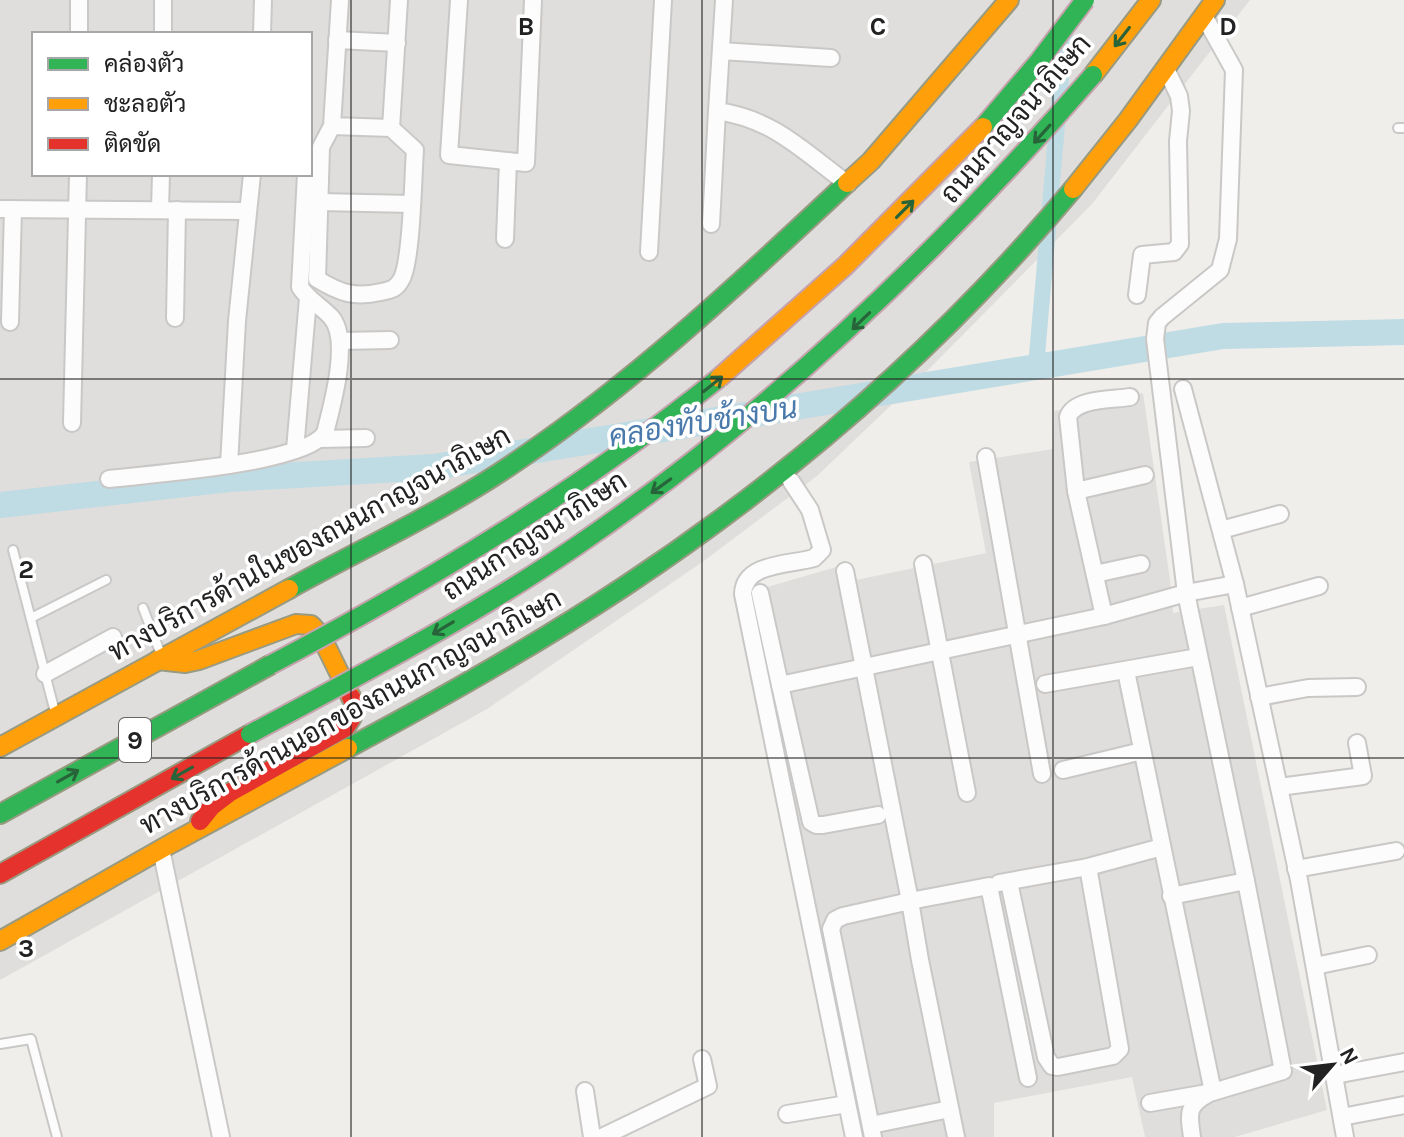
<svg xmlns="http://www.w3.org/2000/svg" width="1404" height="1137" font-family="Karla,Sarabun,sans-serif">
  <rect width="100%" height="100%" fill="#f0eeeb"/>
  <g fill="#dfdedc" fill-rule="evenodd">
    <path d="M 0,0 L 1250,0 L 1092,204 L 930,368 L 817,476 L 701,563 L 487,709 L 0,980 ZM 34,34 L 310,34 L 310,174 L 34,174 Z"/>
    <path d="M 1143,393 L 1170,580 L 1173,613 L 1224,605 L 1327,1110 L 1235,1137 L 1145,1137 L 1132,1077 L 994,1103 L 994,1137 L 855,1137 L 743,594 L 850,563 L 856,580 L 986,553 L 969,462 L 1053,449 L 1054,411 Z"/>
  </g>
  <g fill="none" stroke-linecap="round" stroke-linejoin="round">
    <path stroke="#bfdbe3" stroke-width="16" d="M 1036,367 L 1065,33"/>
    <path stroke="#bfdbe3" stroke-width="26" d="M 0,505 L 229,479 L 434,467 L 1223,336 L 1404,332"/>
    <g stroke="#c9c8c7" stroke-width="12">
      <g id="lane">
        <path d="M 1398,128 L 1404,128"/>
        <path d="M 13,550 L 56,716"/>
        <path d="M 143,608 L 162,657"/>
        <path d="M 31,618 L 106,580"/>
        <path d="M 0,1044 L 31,1039 L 57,1137"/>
      </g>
    </g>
    <g stroke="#c9c8c7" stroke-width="20">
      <g id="street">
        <path d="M 459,0 L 449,155 L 526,163 L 533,0"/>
        <path d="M 724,0 L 717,111 C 774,119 804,152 848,184"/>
        <path d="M 79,34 L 79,0"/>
        <path d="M 163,34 L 163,0"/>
        <path d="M 262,34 L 263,0"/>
        <path d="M 337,40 L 397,43"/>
        <path d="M 721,51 L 831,58"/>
        <path d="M 332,126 L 391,128 L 415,150 C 413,175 412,263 401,280 C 396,289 391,290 381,292 C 354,298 340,293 317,279 L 321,147 L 332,126 L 340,0"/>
        <path d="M 391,128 L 399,0"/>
        <path d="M 319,202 L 412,204"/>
        <path d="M 0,209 L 247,211"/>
        <path d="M 160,209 L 161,174"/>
        <path d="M 711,224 L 717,111"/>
        <path d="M 505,239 L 508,161"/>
        <path d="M 649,252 L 663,0"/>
        <path d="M 1137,295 L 1142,255 L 1174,252 L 1180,244 L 1178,141 L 1181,111 L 1179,96 L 1166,69"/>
        <path d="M 175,318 L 177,210"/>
        <path d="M 10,322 L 13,209"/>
        <path d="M 340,341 L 390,340"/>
        <path d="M 1183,389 L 1235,584 L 1299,880 L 1345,1137"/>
        <path d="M 72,423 L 78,174"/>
        <path d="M 320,439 L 366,438"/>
        <path d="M 295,450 L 308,298"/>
        <path d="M 986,457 L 1042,774"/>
        <path d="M 229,465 L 237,321 L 252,174"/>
        <path d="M 109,479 C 149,474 305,464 325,433 C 332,406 351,339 331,317 C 321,306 308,300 300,287 L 306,174"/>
        <path d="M 791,481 L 810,510 L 822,550 L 814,558 C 791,565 744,562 743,594 L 854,1137"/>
        <path d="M 1076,491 L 1145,475"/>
        <path d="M 1221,530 L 1280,514"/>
        <path d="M 923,564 L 967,793"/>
        <path d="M 845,571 L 910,901 L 989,886 L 1028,1078"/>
        <path d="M 1095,574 L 1141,564"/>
        <path d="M 760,593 L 780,685 L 1104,616 L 1186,593 L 1235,584"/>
        <path d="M 1240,608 L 1319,586"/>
        <path d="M 1104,616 L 1076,491 L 1068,417 C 1075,398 1112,400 1130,397"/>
        <path d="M 1126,671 L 1213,1092"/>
        <path d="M 45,674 L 113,637"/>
        <path d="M 1045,684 L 1198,657"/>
        <path d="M 780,685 L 811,822 L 816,825 L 823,825 L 878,815"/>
        <path d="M 1259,697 L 1308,688 L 1357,687"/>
        <path d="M 1063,770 L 1142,751"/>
        <path d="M 1279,787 L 1363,776 L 1357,743"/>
        <path d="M 161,849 L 221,1137"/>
        <path d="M 1296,869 L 1396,851"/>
        <path d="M 1009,882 L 1046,1057 L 1052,1066 L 1058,1067 L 1113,1056 L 1120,1049 L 1088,867"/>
        <path d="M 999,883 L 1088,867 L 1162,847"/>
        <path d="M 1171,896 L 1246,881 L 1186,593 L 1155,339 L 1157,323 L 1162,317 L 1220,270 L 1228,239 L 1234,70 L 1204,16"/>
        <path d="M 1315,966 L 1368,955"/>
        <path d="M 1335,1075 L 1404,1062"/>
        <path d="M 585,1091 L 592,1137"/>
        <path d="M 1150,1103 L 1213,1092 L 1283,1071 L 1246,881"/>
        <path d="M 787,1114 L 847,1104"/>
        <path d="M 1342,1117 L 1404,1105"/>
        <path d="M 871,1125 L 950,1109"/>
        <path d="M 602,1137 L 708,1086 L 702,1059"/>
        <path d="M 873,1137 L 831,929 L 835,920 L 843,916 L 910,901 L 920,960 L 956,1137"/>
        <path d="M 1192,1137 C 1189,1114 1186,1106 1208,1094"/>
      </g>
    </g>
    <g stroke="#999a82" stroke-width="22">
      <g id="fast">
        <path d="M 289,589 C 365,547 446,510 517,461 C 637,380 742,281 847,183"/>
        <path d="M 348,748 C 442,698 536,645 625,586 C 791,476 945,342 1073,189"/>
        <path d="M 0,814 L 270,665"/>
      </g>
    </g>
    <g stroke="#999a82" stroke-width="22">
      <g id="slow">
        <path d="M 1093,75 L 1151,0"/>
        <path d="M 847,183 L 871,161 L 1009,0"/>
        <path d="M 1073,189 L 1128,120 L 1215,0"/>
        <path d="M 158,660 L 185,663 L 199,660 L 296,624 L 311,625 L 321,636 L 351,697"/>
        <path d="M 0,747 L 289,589"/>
        <path d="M 0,941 L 172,843 L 348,748"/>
      </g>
    </g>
    <g stroke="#999a82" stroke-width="22">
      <g id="jam">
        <path d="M 200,821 L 212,806 L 229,793 L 345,728 C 353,717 358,710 351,697"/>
        <path d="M 0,874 L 250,734"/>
      </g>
    </g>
    <use href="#lane" stroke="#fdfcfc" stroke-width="8"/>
    <use href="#street" stroke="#fdfcfc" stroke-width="16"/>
    <use href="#fast" stroke="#30b455" stroke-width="18"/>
    <use href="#slow" stroke="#ff9f0a" stroke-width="18"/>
    <use href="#jam" stroke="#e5322d" stroke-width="18"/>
    <g stroke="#c5a2ac" stroke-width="22" stroke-linecap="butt">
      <g id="fast-bridge">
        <path d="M 983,127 L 1039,61 L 1085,0"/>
        <path d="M 270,665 C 430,581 578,491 719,378"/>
        <path d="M 250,734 C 360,675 472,617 575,547 C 770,414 939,253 1093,75"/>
      </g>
    </g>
    <g stroke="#c5a2ac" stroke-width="22" stroke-linecap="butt">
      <path id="slow-bridge" d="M 719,378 L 845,266 L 983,127"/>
    </g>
    <use href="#fast-bridge" stroke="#30b455" stroke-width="18"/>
    <use href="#slow-bridge" stroke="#ff9f0a" stroke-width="18"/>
  </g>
  <defs><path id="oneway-shaft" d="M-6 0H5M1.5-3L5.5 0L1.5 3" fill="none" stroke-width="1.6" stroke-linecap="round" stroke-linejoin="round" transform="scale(2)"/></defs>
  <g stroke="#286439">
    <use href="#oneway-shaft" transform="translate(1122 37) rotate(128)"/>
    <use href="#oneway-shaft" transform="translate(1042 134) rotate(132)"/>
    <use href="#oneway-shaft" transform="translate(905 209) rotate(-45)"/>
    <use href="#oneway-shaft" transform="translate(861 321) rotate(136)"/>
    <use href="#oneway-shaft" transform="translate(713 384) rotate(-39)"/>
    <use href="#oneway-shaft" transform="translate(661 486) rotate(144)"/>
    <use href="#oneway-shaft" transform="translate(443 628) rotate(149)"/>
    <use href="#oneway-shaft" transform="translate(182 773) rotate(151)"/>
    <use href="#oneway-shaft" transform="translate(68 776) rotate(-29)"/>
  </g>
  <path fill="none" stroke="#222" stroke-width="2" stroke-opacity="0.55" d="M 351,0 L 351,1137M 702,0 L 702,1137M 1053,0 L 1053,1137M 0,379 L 1404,379M 0,758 L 1404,758"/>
  <g text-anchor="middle" stroke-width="7" stroke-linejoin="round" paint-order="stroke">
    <rect fill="#fff" stroke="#646464" stroke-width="2" x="119" y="718" width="32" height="44" rx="6"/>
    <g font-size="26" font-weight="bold" fill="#222">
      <text x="135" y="749">9</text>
    </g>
    <g font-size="28" fill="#222" stroke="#fff">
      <text transform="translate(1015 118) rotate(-49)" y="10">ถนนกาญจนาภิเษก</text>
      <text transform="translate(534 535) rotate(-33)" y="10">ถนนกาญจนาภิเษก</text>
      <text transform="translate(309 543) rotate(-29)" y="10">ทางบริการด้านในของถนนกาญจนาภิเษก</text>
      <text transform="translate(350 711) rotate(-29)" y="10">ทางบริการด้านนอกของถนนกาญจนาภิเษก</text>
    </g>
    <g font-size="30" font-style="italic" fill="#4a7aab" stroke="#fff">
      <text transform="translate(703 422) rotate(-9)" y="10">คลองทับช้างบน</text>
    </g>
  </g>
  <g font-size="26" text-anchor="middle" font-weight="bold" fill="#222" stroke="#fff" stroke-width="7" stroke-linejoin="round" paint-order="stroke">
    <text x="526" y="35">B</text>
    <text x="878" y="35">C</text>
    <text x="1228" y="35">D</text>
    <text x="26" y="578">2</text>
    <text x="26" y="957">3</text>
  </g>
  <rect x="32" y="32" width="280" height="144" fill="#ffffff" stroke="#a7a7a7" stroke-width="2"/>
  <rect x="48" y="58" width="40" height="12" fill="#30b455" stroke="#a7a7a7" stroke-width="2"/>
  <text x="104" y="72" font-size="24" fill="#222222">คล่องตัว</text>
  <rect x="48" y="98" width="40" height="12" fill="#ff9f0a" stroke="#a7a7a7" stroke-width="2"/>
  <text x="104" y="112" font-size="24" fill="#222222">ชะลอตัว</text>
  <rect x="48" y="138" width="40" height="12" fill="#e5322d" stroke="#a7a7a7" stroke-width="2"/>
  <text x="104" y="152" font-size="24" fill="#222222">ติดขัด</text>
  <g transform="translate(1332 1065) rotate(62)" stroke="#ffffff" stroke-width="6" paint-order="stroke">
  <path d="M0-6L14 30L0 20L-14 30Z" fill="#222222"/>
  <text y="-12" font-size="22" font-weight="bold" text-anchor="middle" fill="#222222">N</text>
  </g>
</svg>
